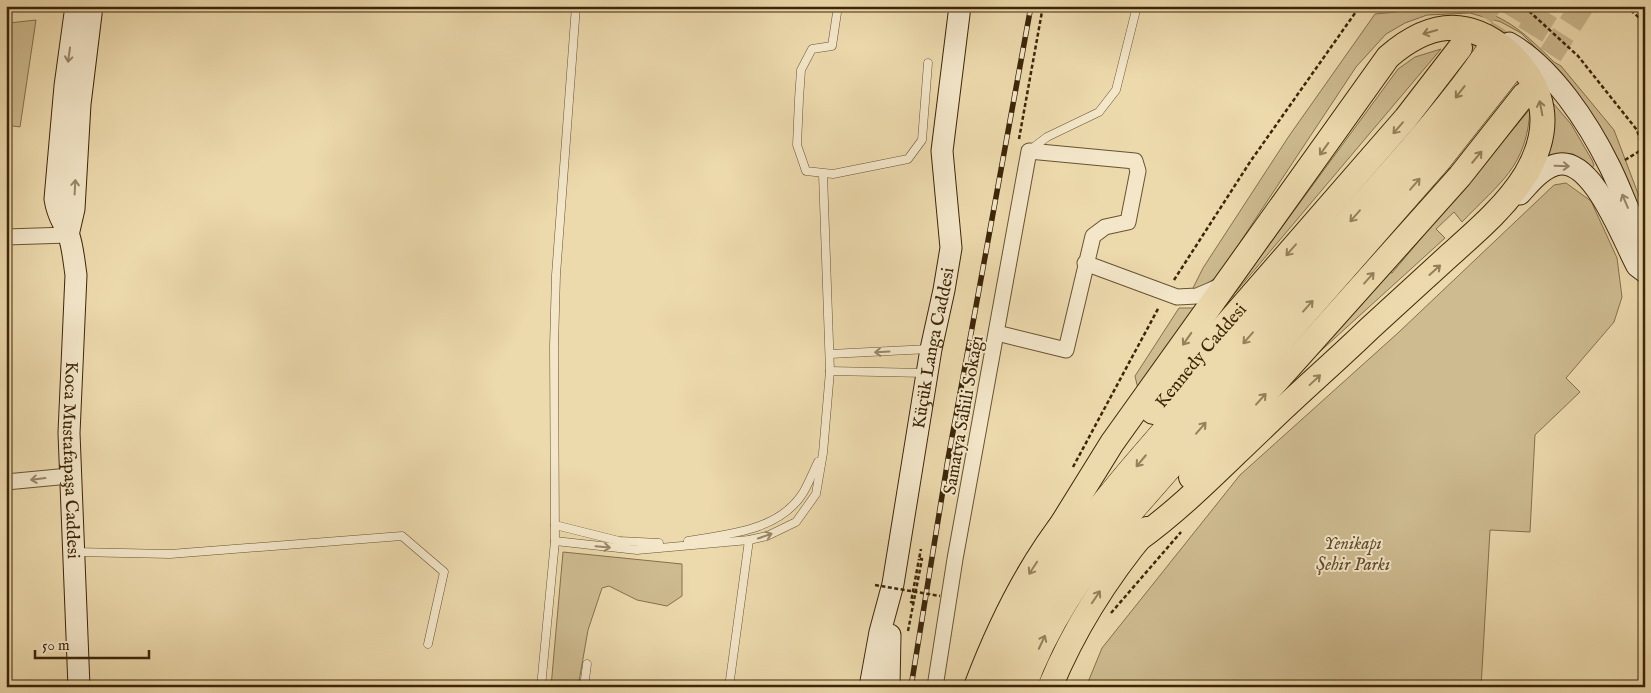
<svg xmlns="http://www.w3.org/2000/svg" width="1651" height="693" font-family="'IM FELL English',serif">
  <rect width="100%" height="100%" fill="#ecd9ac"/>
  <filter id="stains"><feTurbulence type="fractalNoise" baseFrequency=".004" numOctaves="4"/><feColorMatrix values="0 0 0 0 .2 0 0 0 0 .09 0 0 0 0 .02 0 0 0 .5 -.17"/></filter>
  <radialGradient id="worn" r=".72"><stop offset=".6" stop-color="#630" stop-opacity="0"/><stop offset="1" stop-color="#630" stop-opacity=".3"/></radialGradient>
  <g fill="#cebb90" stroke="#85704c">
    <path d="M 1469,6 C 1511,19 1524,33 1554,62 L 1561,66 L 1614,130 L 1645,212 L 1645,222 L 1588,111 L 1536,48 L 1521,33 L 1501,22 L 1470,13 L 1427,15 L 1405,23 L 1386,34 L 1356,67 L 1217,277 L 1190,294 L 1203,268 L 1289,136 L 1375,14 L 1396,12 L 1413,6 Z"/>
    <path d="M 36,20 L 20,127 L 6,125 L 6,33 L 9,23 Z"/>
    <path d="M 1441,49 L 1224,306 L 1398,69 L 1415,57 Z"/>
    <path d="M 1549,102 L 1553,103 L 1571,124 L 1592,160 L 1594,165 L 1592,168 L 1573,154 L 1548,155 Z"/>
    <path d="M 1530,109 C 1527,167 1500,182 1462,222 L 1454,212 L 1436,229 L 1445,238 L 1303,367 L 1388,272 L 1392,273 Z"/>
    <path d="M 1566,183 L 1591,201 L 1617,258 L 1622,297 L 1614,322 L 1566,378 L 1580,392 L 1535,435 L 1530,532 L 1490,530 L 1481,687 L 1086,687 L 1102,648 L 1240,475 L 1399,332 L 1554,185 Z"/>
    <path d="M 1179,308 L 1196,308 L 1138,389 L 1135,376 Z"/>
    <path d="M 563,552 L 682,564 L 682,596 L 667,606 L 637,600 L 609,586 L 602,588 L 588,630 L 578,687 L 551,687 Z"/>
  </g>
  <g fill="none" stroke-linecap="round" stroke-linejoin="round">
    <g stroke="#c9b58b" stroke-width="24" stroke-dasharray="24 12" stroke-linecap="butt">
      <path d="M 1462,46 L 1489,6"/>
      <path d="M 1531,85 L 1582,6"/>
    </g>
    <g stroke="#c9b58b" stroke-width="28" stroke-dasharray="28 14" stroke-linecap="butt">
      <path d="M 1489,53 L 1518,6"/>
      <path d="M 1508,70 L 1548,6"/>
    </g>
    <g stroke="#685331" stroke-width="9">
      <g id="lane">
        <path d="M 838,6 L 832,46 L 812,49 L 801,70 L 799,99 L 797,145 L 806,171 L 833,174 L 908,159 L 922,140 L 928,63"/>
        <path d="M 1030,150 L 1047,137 L 1099,112 L 1116,90 L 1137,6"/>
        <path d="M 830,354 L 929,349"/>
        <path d="M 830,371 L 925,373"/>
        <path d="M 555,525 L 619,541 L 659,543"/>
        <path d="M 555,541 L 637,550 L 749,540 L 767,536 L 796,522 L 816,494 L 823,453 L 830,371 L 823,174"/>
        <path d="M 688,541 C 728,534 779,531 803,493 C 809,483 813,472 818,462"/>
        <path d="M 75,552 L 170,554 L 402,536 L 444,572 L 428,644"/>
        <path d="M 541,687 L 555,541 L 554,346 L 556,275 L 576,6"/>
        <path d="M 584,687 L 587,664"/>
        <path d="M 729,687 L 749,540"/>
      </g>
    </g>
    <g stroke="#685331" stroke-width="17">
      <g id="street">
        <path d="M 6,237 L 68,235"/>
        <path d="M 1085,263 L 1177,297 L 1197,296 L 1223,285"/>
        <path d="M 6,482 L 69,476"/>
        <path d="M 935,687 L 955,559 L 1029,151 L 1135,161 L 1138,171 L 1128,222 L 1105,227 L 1093,236 L 1066,350 L 997,333"/>
      </g>
    </g>
    <g stroke="#3c2608" stroke-width="23">
      <g id="secondary">
        <path id="s1" d="M 76,6 L 65,86 L 55,199 C 58,218 63,220 69,236 C 73,248 74,262 76,275 L 69,433 L 79,687"/>
        <path d="M 1509,43 C 1552,67 1589,124 1610,167 C 1623,193 1631,220 1645,245"/>
        <path d="M 1520,194 C 1530,183 1540,170 1555,165 C 1592,153 1623,241 1637,266 L 1645,272"/>
        <path d="M 68,235 L 74,209 L 80,104 L 92,6"/>
        <path id="s2" d="M 870,687 L 880,632 L 893,584 L 931,349 L 944,290 L 951,248 L 942,151 L 960,6"/>
        <path d="M 889,687 L 890,635"/>
      </g>
    </g>
    <g stroke="#3c2608" stroke-width="26">
      <g id="primary">
        <path id="s3" d="M 1153,412 L 1198,357 L 1406,118 L 1460,48"/>
        <path d="M 1191,477 L 1460,176 L 1524,95"/>
        <path d="M 1060,527 L 1112,443 L 1388,57 C 1427,23 1466,16 1507,51 C 1547,87 1553,128 1526,174 C 1507,205 1478,230 1451,254 C 1424,279 1397,303 1370,328 C 1337,360 1302,390 1269,422 C 1225,463 1185,506 1136,541"/>
        <path d="M 976,687 C 999,626 1028,566 1069,515"/>
        <path d="M 1050,687 C 1074,629 1106,578 1147,529"/>
      </g>
    </g>
    <g stroke="#3c2608" stroke-width="29">
      <g id="highway">
        <path d="M 998,687 C 1036,578 1108,498 1182,413 C 1241,346 1299,279 1358,212 C 1403,161 1450,110 1489,53"/>
        <path d="M 1022,687 C 1044,624 1083,569 1124,517 L 1437,160 L 1508,70"/>
      </g>
    </g>
    <g stroke="#3c2608" stroke-width="2.5" stroke-dasharray="4 2.5" stroke-linecap="butt">
      <path d="M 1517,6 L 1530,12 L 1578,56 L 1637,130 L 1645,156"/>
      <path d="M 1626,6 L 1645,23"/>
      <path d="M 1019,139 L 1043,6"/>
      <path d="M 1625,160 L 1643,149"/>
      <path d="M 1174,280 L 1250,162 L 1360,6"/>
      <path d="M 1073,467 L 1159,307"/>
      <path d="M 914,603 L 911,602 L 919,559"/>
      <path d="M 1111,613 L 1181,532"/>
      <path d="M 908,631 L 922,559 L 919,559 L 921,549"/>
    </g>
    <use href="#lane" stroke="#f3e6c9" stroke-width="8"/>
    <use href="#street" stroke="#f3e6c9" stroke-width="15"/>
    <use href="#secondary" stroke="#f3e6c9" stroke-width="21"/>
    <use href="#primary" stroke="#ecd9ac" stroke-width="24"/>
    <use href="#highway" stroke="#ecd9ac" stroke-width="28"/>
    <g stroke="#3c2608" stroke-width="5.5">
      <path id="rail" d="M 911,687 L 948,459 L 1031,6"/>
    </g>
    <use href="#rail" stroke="#f3e6c9" stroke-width="4" stroke-dasharray="11" stroke-linecap="butt"/>
    <path stroke="#3c2608" stroke-width="2.5" stroke-dasharray="4 2.5" stroke-linecap="butt" d="M 875,585 L 940,596"/>
  </g>
  <defs><path id="oneway-shaft" d="M-6 0H5M1.5-3L5.5 0L1.5 3" fill="none" stroke-width="1.6" stroke-linecap="round" stroke-linejoin="round" transform="scale(1.25)"/></defs>
  <g stroke="#94805a">
    <use href="#oneway-shaft" transform="translate(1430 32) rotate(164)"/>
    <use href="#oneway-shaft" transform="translate(1460 92) rotate(128)"/>
    <use href="#oneway-shaft" transform="translate(1541 108) rotate(-101)"/>
    <use href="#oneway-shaft" transform="translate(1398 128) rotate(131)"/>
    <use href="#oneway-shaft" transform="translate(1324 149) rotate(126)"/>
    <use href="#oneway-shaft" transform="translate(1477 157) rotate(-50)"/>
    <use href="#oneway-shaft" transform="translate(1415 184) rotate(-49)"/>
    <use href="#oneway-shaft" transform="translate(1355 216) rotate(131)"/>
    <use href="#oneway-shaft" transform="translate(1291 250) rotate(131)"/>
    <use href="#oneway-shaft" transform="translate(1435 270) rotate(-42)"/>
    <use href="#oneway-shaft" transform="translate(1369 278) rotate(-48)"/>
    <use href="#oneway-shaft" transform="translate(1308 306) rotate(-48)"/>
    <use href="#oneway-shaft" transform="translate(1248 338) rotate(131)"/>
    <use href="#oneway-shaft" transform="translate(1187 339) rotate(125)"/>
    <use href="#oneway-shaft" transform="translate(1315 380) rotate(-43)"/>
    <use href="#oneway-shaft" transform="translate(1261 399) rotate(-48)"/>
    <use href="#oneway-shaft" transform="translate(1201 428) rotate(-49)"/>
    <use href="#oneway-shaft" transform="translate(1141 461) rotate(130)"/>
    <use href="#oneway-shaft" transform="translate(1033 568) rotate(123)"/>
    <use href="#oneway-shaft" transform="translate(1096 597) rotate(-56)"/>
    <use href="#oneway-shaft" transform="translate(1042 642) rotate(-65)"/>
  </g>
  <g stroke="#988668">
    <use href="#oneway-shaft" transform="translate(69 55) rotate(98)"/>
    <use href="#oneway-shaft" transform="translate(1562 166) rotate(2)"/>
    <use href="#oneway-shaft" transform="translate(75 187) rotate(-87)"/>
    <use href="#oneway-shaft" transform="translate(1625 201) rotate(-113)"/>
    <use href="#oneway-shaft" transform="translate(882 352) rotate(177)"/>
    <use href="#oneway-shaft" transform="translate(38 479) rotate(173)"/>
    <use href="#oneway-shaft" transform="translate(765 536) rotate(-19)"/>
    <use href="#oneway-shaft" transform="translate(603 547) rotate(5)"/>
  </g>
  <g text-anchor="middle" stroke-width="4" stroke-linejoin="round" paint-order="stroke">
    <g font-size="18" fill="#3c2608" stroke="#f3e6c9">
      <text dy="6" stroke="none"><textPath href="#s2" startOffset="345">Küçük Langa Caddesi</textPath></text>
      <text dy="6" stroke="none"><textPath href="#s3" startOffset="74">Kennedy Caddesi</textPath></text>
      <text transform="translate(963 415) rotate(-80)" y="6">Samatya Sahili Sokağı</text>
      <text dy="6" stroke="none"><textPath href="#s1" startOffset="459">Koca Mustafapaşa Caddesi</textPath></text>
    </g>
    <g font-size="18" font-style="italic" fill="#604b2a" stroke="#f3e6c9">
      <text x="1353" y="549">Yenikapı<tspan x="1353" dy="21">Şehir Parkı</tspan></text>
    </g>
  </g>
  <rect width="1651" height="693" fill="none" stroke="#ecd9ac" stroke-width="25"/>
  <rect x="8" y="8" width="1636" height="678" fill="none" stroke="#3c2608" stroke-width="2.5"/>
  <rect x="12" y="12" width="1626" height="668" fill="none" stroke="#3c2608"/>
  <path d="M35 650v8h114v-8" fill="none" stroke="#3c2608" stroke-width="2.5"/>
  <text x="42" y="650" font-size="15" fill="#3c2608" stroke="#f3e6c9" stroke-width="4" paint-order="stroke">50 m</text>
  <rect width="100%" height="100%" filter="url(#stains)"/>
  <rect width="100%" height="100%" fill="url(#worn)"/>
</svg>
